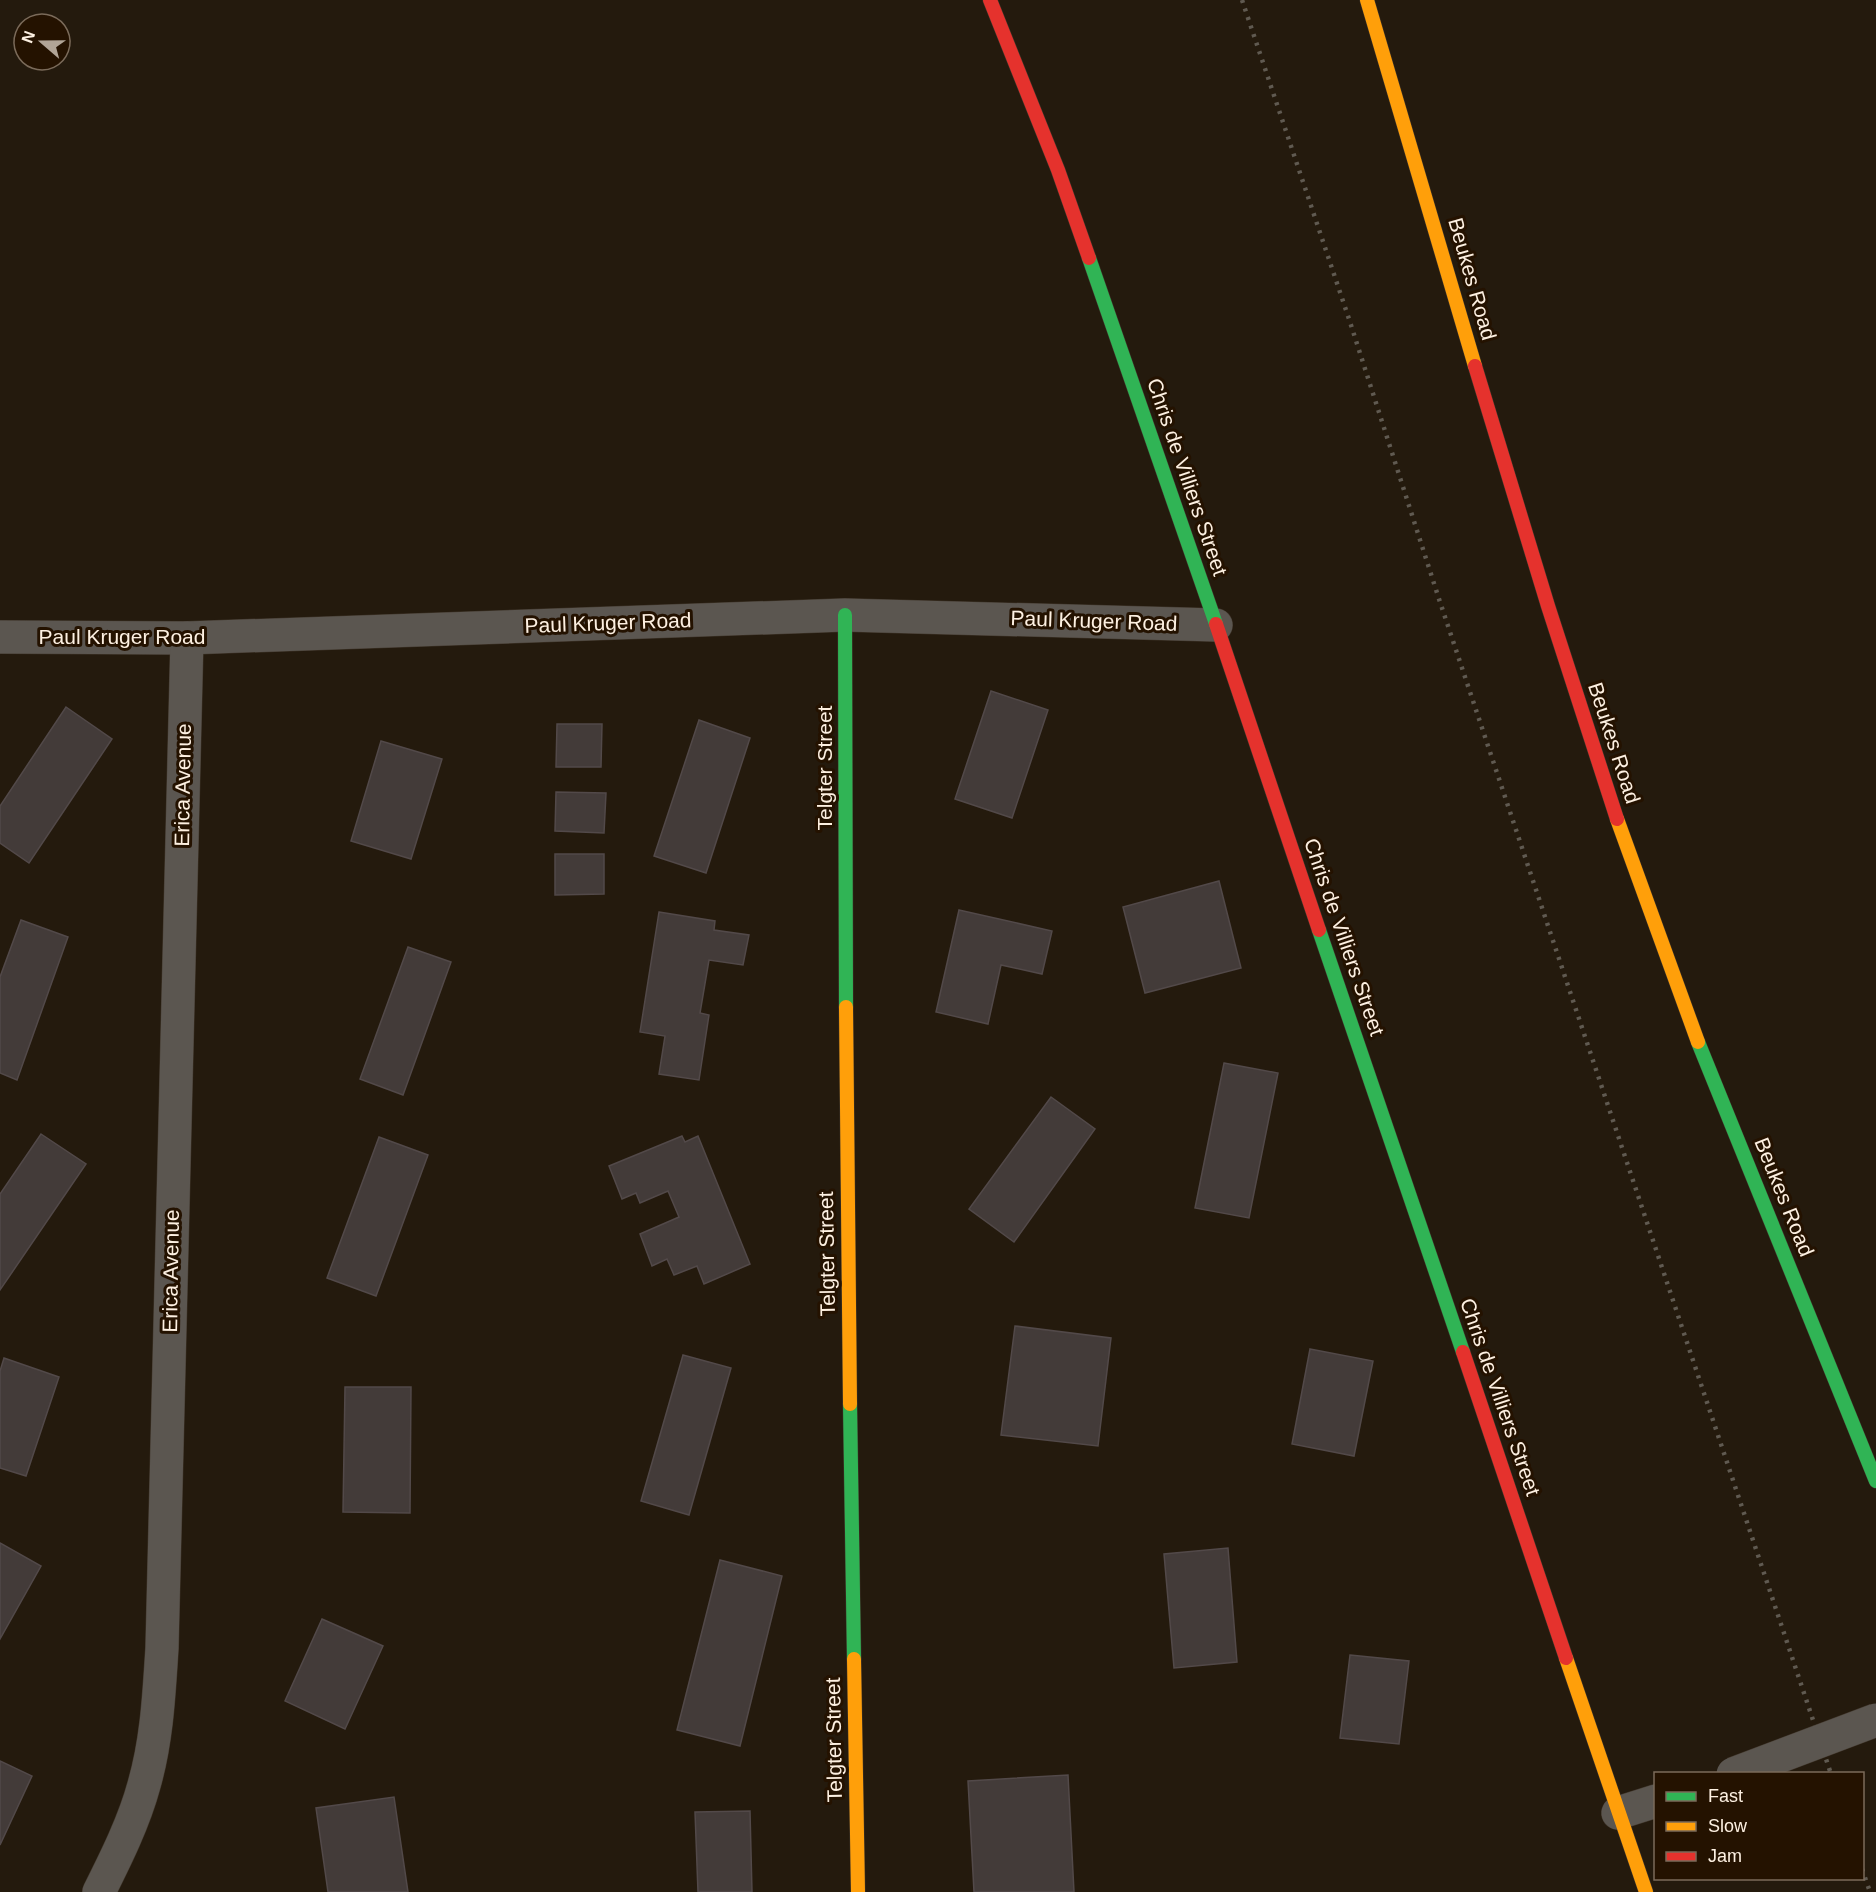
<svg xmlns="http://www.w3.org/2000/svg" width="1876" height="1892" font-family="Arial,sans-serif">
  <rect width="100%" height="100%" fill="#241a0d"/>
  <g fill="#433b39" stroke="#524949" stroke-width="1.5">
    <path d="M 991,691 L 1048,710 L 1012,818 L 955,799 Z"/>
    <path d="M 66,707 L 112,739 L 29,863 L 0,843 L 0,806 Z"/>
    <path d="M 699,720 L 750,738 L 706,873 L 654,856 Z"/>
    <path d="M 557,724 L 602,724 L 601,767 L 556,767 Z"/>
    <path d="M 381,741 L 442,759 L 411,859 L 351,841 Z"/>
    <path d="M 556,792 L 606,793 L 604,833 L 555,831 Z"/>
    <path d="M 555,854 L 604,854 L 604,894 L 555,895 Z"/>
    <path d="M 1219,881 L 1241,968 L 1145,993 L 1123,907 Z"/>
    <path d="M 959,910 L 1052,931 L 1042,974 L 1001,965 L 988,1024 L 936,1012 Z"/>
    <path d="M 659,912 L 715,921 L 714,930 L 749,935 L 743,965 L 709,960 L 700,1013 L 709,1015 L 699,1080 L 659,1074 L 665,1036 L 640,1032 Z"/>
    <path d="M 21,920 L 68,937 L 17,1080 L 0,1073 L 0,977 Z"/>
    <path d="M 408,947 L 451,962 L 403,1095 L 360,1079 Z"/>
    <path d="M 1224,1063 L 1278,1073 L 1249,1218 L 1195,1208 Z"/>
    <path d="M 1051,1097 L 1095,1129 L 1014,1242 L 969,1209 Z"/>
    <path d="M 41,1134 L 86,1164 L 0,1290 L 0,1194 Z"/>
    <path d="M 682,1136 L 685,1142 L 698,1136 L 750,1264 L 704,1284 L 697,1266 L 674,1275 L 667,1259 L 652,1266 L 640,1234 L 679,1217 L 668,1191 L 640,1203 L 636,1193 L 622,1199 L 609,1166 Z"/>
    <path d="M 379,1137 L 428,1155 L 376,1296 L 327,1278 Z"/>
    <path d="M 1015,1326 L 1111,1338 L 1098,1446 L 1001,1435 Z"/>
    <path d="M 1310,1349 L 1373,1361 L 1354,1456 L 1292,1444 Z"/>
    <path d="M 683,1355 L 731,1368 L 689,1515 L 641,1501 Z"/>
    <path d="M 4,1358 L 59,1377 L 26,1476 L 0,1468 L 0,1371 Z"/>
    <path d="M 345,1387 L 411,1387 L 410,1513 L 343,1512 Z"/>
    <path d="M 0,1543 L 41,1566 L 0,1639 Z"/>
    <path d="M 1228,1548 L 1237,1662 L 1174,1668 L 1164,1554 Z"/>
    <path d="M 720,1560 L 782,1576 L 740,1746 L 677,1730 Z"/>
    <path d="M 322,1619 L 383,1646 L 345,1729 L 285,1701 Z"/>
    <path d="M 1350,1655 L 1409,1661 L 1399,1744 L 1340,1738 Z"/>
    <path d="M 0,1761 L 32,1776 L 0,1845 Z"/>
    <path d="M 1068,1775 L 1074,1892 L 974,1892 L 968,1781 Z"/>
    <path d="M 394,1797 L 408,1892 L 328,1892 L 316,1808 Z"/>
    <path d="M 750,1811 L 752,1892 L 698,1892 L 695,1812 Z"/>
  </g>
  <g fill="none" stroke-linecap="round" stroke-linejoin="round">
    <g stroke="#41372c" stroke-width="34">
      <g id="street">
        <path d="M 0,637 L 187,638 L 845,615 L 1216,625"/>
        <path d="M 1618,1813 L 1656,1801"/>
        <path d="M 99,1892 C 116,1858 134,1822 144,1785 C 157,1740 159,1694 162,1648 L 187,638"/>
      </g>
    </g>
    <g stroke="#41372c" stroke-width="15">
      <g id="fast">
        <path d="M 1089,258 L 1216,624"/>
        <path d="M 845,615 L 846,1007"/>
        <path d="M 1319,930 L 1463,1352"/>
        <path d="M 1698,1042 L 1876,1481"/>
        <path d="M 850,1404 L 854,1659"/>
      </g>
    </g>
    <g stroke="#41372c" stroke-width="15">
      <g id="slow">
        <path d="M 1367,0 L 1475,366"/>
        <path d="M 1617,819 L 1698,1042"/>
        <path d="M 846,1007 L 850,1404"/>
        <path d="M 1566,1658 L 1646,1892"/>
        <path d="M 854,1659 L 858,1892"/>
      </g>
    </g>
    <g stroke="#41372c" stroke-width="15">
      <g id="jam">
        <path d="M 990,0 L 1058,170 L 1089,258"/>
        <path d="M 1475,366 L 1548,606 L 1617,819"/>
        <path d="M 1216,624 L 1319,930"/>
        <path d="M 1463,1352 L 1566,1658"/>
      </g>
    </g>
    <use href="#street" stroke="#5b5650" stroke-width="33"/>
    <use href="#fast" stroke="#30b455" stroke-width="14"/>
    <use href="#slow" stroke="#ff9f0a" stroke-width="14"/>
    <use href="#jam" stroke="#e5322d" stroke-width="14"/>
    <g stroke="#605a51" stroke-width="4.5" stroke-dasharray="3 6" stroke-linecap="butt">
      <path d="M 1242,0 L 1350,322 L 1439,599 L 1831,1774"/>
      <path d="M 1862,1869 L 1870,1892"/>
    </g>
    <g stroke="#41372c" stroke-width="34" stroke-linecap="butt">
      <path id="street-bridge" d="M 1733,1774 L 1876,1720"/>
    </g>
    <use href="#street-bridge" stroke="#5b5650" stroke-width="33"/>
  </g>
  <g text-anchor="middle" stroke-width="6" stroke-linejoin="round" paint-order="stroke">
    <g font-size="21" fill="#fdf0e1" stroke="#241200">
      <text transform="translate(1472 279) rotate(74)" y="7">Beukes Road</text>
      <text transform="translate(1187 477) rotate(71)" y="7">Chris de Villiers Street</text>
      <text transform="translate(1094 621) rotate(2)" y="7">Paul Kruger Road</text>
      <text transform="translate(608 623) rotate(-2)" y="7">Paul Kruger Road</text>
      <text x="122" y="644">Paul Kruger Road</text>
      <text transform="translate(1614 743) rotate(72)" y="7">Beukes Road</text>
      <text transform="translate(825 768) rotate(-90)" y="7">Telgter Street</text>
      <text transform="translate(183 785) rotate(-89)" y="7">Erica Avenue</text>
      <text transform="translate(1344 937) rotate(71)" y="7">Chris de Villiers Street</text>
      <text transform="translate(1784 1197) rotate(68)" y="7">Beukes Road</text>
      <text transform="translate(827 1254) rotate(-91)" y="7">Telgter Street</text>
      <text transform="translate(171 1271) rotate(-89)" y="7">Erica Avenue</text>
      <text transform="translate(1500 1397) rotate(71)" y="7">Chris de Villiers Street</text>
      <text transform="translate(834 1740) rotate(-91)" y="7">Telgter Street</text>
    </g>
  </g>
  <rect x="1654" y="1772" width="210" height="108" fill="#241200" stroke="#7b6b5a" stroke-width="1.5"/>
  <rect x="1666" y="1792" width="30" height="9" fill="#30b455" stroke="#7b6b5a" stroke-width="1.5"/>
  <text x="1708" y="1802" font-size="18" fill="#fdf0e1">Fast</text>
  <rect x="1666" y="1822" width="30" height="9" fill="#ff9f0a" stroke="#7b6b5a" stroke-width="1.5"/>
  <text x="1708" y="1832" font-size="18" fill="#fdf0e1">Slow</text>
  <rect x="1666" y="1852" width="30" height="9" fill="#e5322d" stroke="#7b6b5a" stroke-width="1.5"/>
  <text x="1708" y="1862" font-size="18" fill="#fdf0e1">Jam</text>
  <g transform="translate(42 42) rotate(290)"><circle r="28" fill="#241200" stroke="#7b6b5a" stroke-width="1.5"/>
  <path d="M0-4.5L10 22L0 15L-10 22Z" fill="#b1a597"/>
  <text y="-9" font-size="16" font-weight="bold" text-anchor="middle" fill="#fdf0e1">N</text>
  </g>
</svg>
